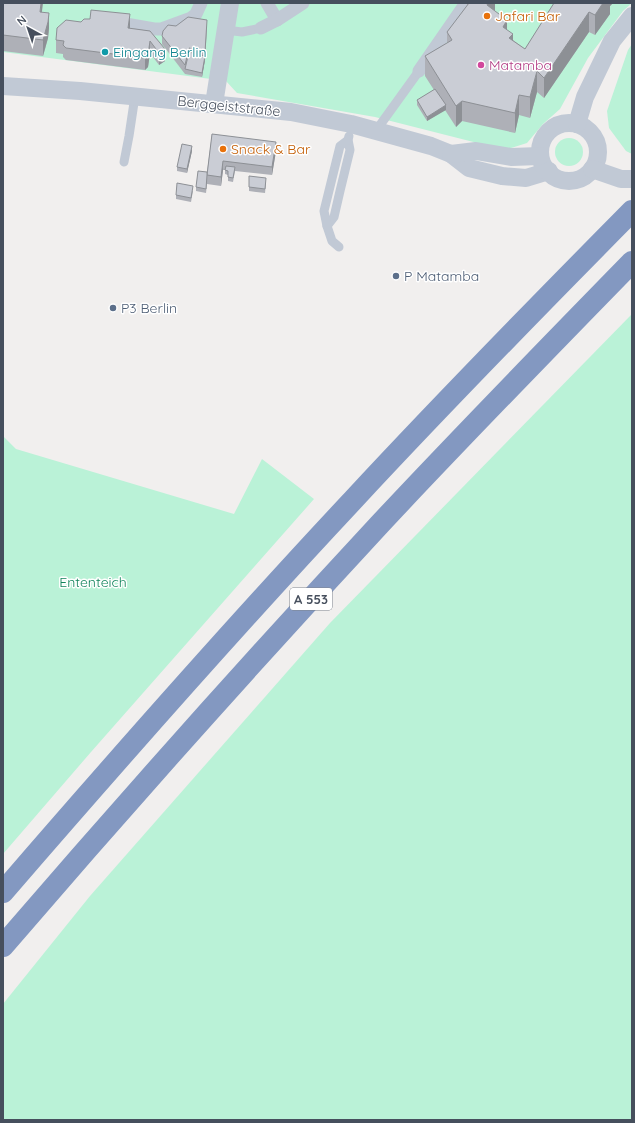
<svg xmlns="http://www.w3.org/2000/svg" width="635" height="1123" font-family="Quicksand,sans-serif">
  <rect width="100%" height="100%" fill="#f1efee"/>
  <g fill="#baf2d7">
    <path d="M 3,3 L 223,3 L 211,79 L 3,52 Z"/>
    <path d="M 236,3 L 632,3 L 623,11 L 588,58 L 560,109 L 543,124 L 527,143 L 505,150 L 375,117 L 237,93 L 226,81 Z"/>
    <path d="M 632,44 L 632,154 L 626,151 L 609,128 L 607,111 L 628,50 Z"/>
    <circle cx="569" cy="152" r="14"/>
    <path d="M 632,314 L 632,1120 L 3,1120 L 3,1004 L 90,896 L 330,623 Z"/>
    <path d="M 3,436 L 16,449 L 234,514 L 262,459 L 314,499 L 91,752 L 3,854 Z"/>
  </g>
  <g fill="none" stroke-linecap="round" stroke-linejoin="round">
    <g stroke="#c1c9d5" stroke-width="9">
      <path d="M 225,30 L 242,32 L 261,28"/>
      <path d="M 375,132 L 419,71"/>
      <path d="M 124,162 L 129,136 L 135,96"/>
      <path d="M 327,226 L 334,217 L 340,191 L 350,150 L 348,140 L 349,136"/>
      <path d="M 339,247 L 332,241 L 327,226 L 324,211 L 340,146 L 348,140"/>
    </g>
    <g stroke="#c1c9d5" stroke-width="13">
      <path d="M 267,3 L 277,20"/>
      <path d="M 114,22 L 154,29 L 161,29 L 191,18 L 196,14 L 201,3"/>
      <path d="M 261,28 L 277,20 L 303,3"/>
      <path d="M 419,71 L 466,3"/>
    </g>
    <g stroke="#c1c9d5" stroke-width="18">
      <path d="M 3,86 L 80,91 L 291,112 L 351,124 L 431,146 L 451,154 L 469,168 L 502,176 L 526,178 L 549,171"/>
      <path d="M 214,104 L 230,3"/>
      <circle cx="569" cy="152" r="29"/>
      <path d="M 577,124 L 585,97 L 612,41 L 632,16"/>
      <path d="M 451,154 L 476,151 L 511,157 L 540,156"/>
      <path d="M 592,169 L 621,179 L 632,179"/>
    </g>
    <g stroke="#8398c1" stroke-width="22">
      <path d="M 3,892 C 118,759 234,627 354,499 C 445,401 538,306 632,211"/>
      <path d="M 3,946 C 126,803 251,663 379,525 C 462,436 547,349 632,262"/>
    </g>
  </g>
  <g fill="#aeb0b7">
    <path d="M 3,3 L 42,12 L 49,28 L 48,38 L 43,56 L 3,51 Z"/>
    <path d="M 467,3 L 495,3 L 495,11 L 507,30 L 513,40 L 525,49 L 553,5 L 553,3 L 613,3 L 610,6 L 610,14 L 595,35 L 589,32 L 544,98 L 537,92 L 530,118 L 519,115 L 515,133 L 462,121 L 456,127 L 445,110 L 427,121 L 417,105 L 417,100 L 434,90 L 425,76 L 425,56 L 447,43 L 447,32 L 467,6 Z"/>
    <path d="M 81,22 L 130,27 L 130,28 L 150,31 L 165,61 L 159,65 L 150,53 L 148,67 L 145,70 L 66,60 L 63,57 L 63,54 L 56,53 L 56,40 Z"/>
    <path d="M 176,26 L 207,28 L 205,60 L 202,77 L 185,74 L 162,44 L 162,36 Z"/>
    <path d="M 212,134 L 276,151 L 272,175 L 235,171 L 233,182 L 228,181 L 228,175 L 225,174 L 225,170 L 223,170 L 221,186 L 207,184 L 206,193 L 196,191 L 196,187 L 207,172 Z"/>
    <path d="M 192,151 L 187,173 L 177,171 L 177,167 Z"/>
    <path d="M 249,176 L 266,183 L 265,193 L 249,191 Z"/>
    <path d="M 193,191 L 191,202 L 176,199 L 176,195 Z"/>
  </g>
  <g fill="#8d9095">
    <path d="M 41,3 L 43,3 L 40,27 L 40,12 Z"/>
    <path d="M 488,3 L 495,3 L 495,13 L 487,5 Z"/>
    <path d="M 603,3 L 613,3 L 610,6 L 610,14 L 595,35 L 595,15 Z"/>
    <path d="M 589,12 L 589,32 L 544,98 L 544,78 Z"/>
    <path d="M 49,13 L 49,28 L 48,38 L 43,56 L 43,40 Z"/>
    <path d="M 130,14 L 130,27 L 128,40 L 128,28 Z"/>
    <path d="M 207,20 L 205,60 L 202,77 L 202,73 L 205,56 Z"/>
    <path d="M 507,20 L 507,40 L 503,27 Z"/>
    <path d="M 513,34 L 513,54 L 509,38 Z"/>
    <path d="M 150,41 L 150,53 L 148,67 L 145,70 L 145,58 Z"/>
    <path d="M 165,49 L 165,61 L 159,65 L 159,53 Z"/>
    <path d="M 537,71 L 537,92 L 530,118 L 530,97 Z"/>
    <path d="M 519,95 L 519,115 L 515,133 L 515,113 Z"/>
    <path d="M 462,101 L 462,121 L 456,127 L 456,106 Z"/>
    <path d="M 446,105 L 446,110 L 427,121 L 427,117 Z"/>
    <path d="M 276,142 L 276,151 L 272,175 L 272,167 Z"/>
    <path d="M 192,146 L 192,151 L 187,173 L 187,169 Z"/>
    <path d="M 223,161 L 223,170 L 221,186 L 221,177 Z"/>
  </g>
  <g fill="#cacdd5" stroke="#8d9095">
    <path d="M 3,3 L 41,3 L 40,12 L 49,13 L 48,22 L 43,40 L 3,35 Z"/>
    <path d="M 469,3 L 488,3 L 487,5 L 507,20 L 503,27 L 513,34 L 509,38 L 525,49 L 554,3 L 603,3 L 595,15 L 589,12 L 544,78 L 537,71 L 530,97 L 519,95 L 515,113 L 462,101 L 456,106 L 425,56 L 452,40 L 447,32 Z"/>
    <path d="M 91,10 L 130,14 L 128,28 L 150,31 L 165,49 L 159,53 L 150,41 L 148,55 L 145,58 L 66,48 L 63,45 L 64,41 L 56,40 L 57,28 L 66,20 L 81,22 L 84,19 L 90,19 Z"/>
    <path d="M 188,17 L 207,20 L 205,52 L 189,48 L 185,65 L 162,36 L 163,31 L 168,25 L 176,26 Z"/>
    <path d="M 189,52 L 205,56 L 202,73 L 185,69 Z"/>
    <path d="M 435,89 L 446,105 L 427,117 L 417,100 Z"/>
    <path d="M 212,134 L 276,142 L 272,167 L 223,161 L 221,177 L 207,175 Z"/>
    <path d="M 182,144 L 192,146 L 187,169 L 177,167 Z"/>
    <path d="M 226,166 L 235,167 L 233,178 L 228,177 L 228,171 L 225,170 Z"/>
    <path d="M 198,171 L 207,172 L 207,175 L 206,189 L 196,187 Z"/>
    <path d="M 249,176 L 266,178 L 265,189 L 249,187 Z"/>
    <path d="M 177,183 L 193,186 L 191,198 L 176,195 Z"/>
  </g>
  <g fill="#e8710a" stroke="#fff" stroke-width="1.5">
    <circle cx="487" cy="16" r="4"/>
    <circle cx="223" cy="149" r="4"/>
  </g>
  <circle fill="#0f9aa8" stroke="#fff" stroke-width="1.5" cx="105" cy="52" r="4"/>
  <circle fill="#d1479c" stroke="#fff" stroke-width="1.5" cx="481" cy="65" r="4"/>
  <g fill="#5c6f8a" stroke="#fff" stroke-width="1.5">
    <circle cx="396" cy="276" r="4"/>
    <circle cx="113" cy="308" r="4"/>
  </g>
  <g text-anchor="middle" stroke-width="3" stroke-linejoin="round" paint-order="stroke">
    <rect fill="#fff" stroke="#7e848e" stroke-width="1" x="290" y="588" width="42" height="22" rx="3"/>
    <g font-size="13" font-weight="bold" fill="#464f5d">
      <text x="311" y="604">A 553</text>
    </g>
    <g font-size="14" fill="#c56008" stroke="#fff" text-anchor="start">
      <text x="495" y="21">Jafari Bar</text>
      <text x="231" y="154">Snack &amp; Bar</text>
    </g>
    <g font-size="14" fill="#0d838f" stroke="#fff" text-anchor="start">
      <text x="113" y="57">Eingang Berlin</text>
    </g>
    <g font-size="14" fill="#b23c85" stroke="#fff" text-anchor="start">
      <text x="489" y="70">Matamba</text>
    </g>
    <g font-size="14" fill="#464f5d" stroke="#fff">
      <text transform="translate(229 106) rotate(6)" y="5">Berggeiststraße</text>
    </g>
    <g font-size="14" fill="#4e5e75" stroke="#fff" text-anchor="start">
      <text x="404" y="281">P Matamba</text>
      <text x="121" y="313">P3 Berlin</text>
    </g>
    <g font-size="14" fill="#11845b" stroke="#fff">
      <text x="93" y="587">Ententeich</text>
    </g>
  </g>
  <rect width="635" height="1123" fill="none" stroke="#464f5d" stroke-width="8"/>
  <g transform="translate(28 28) rotate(320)" stroke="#ffffff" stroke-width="3" paint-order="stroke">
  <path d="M0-3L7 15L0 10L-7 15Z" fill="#464f5d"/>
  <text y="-6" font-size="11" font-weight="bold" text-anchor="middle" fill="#464f5d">N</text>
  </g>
</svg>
